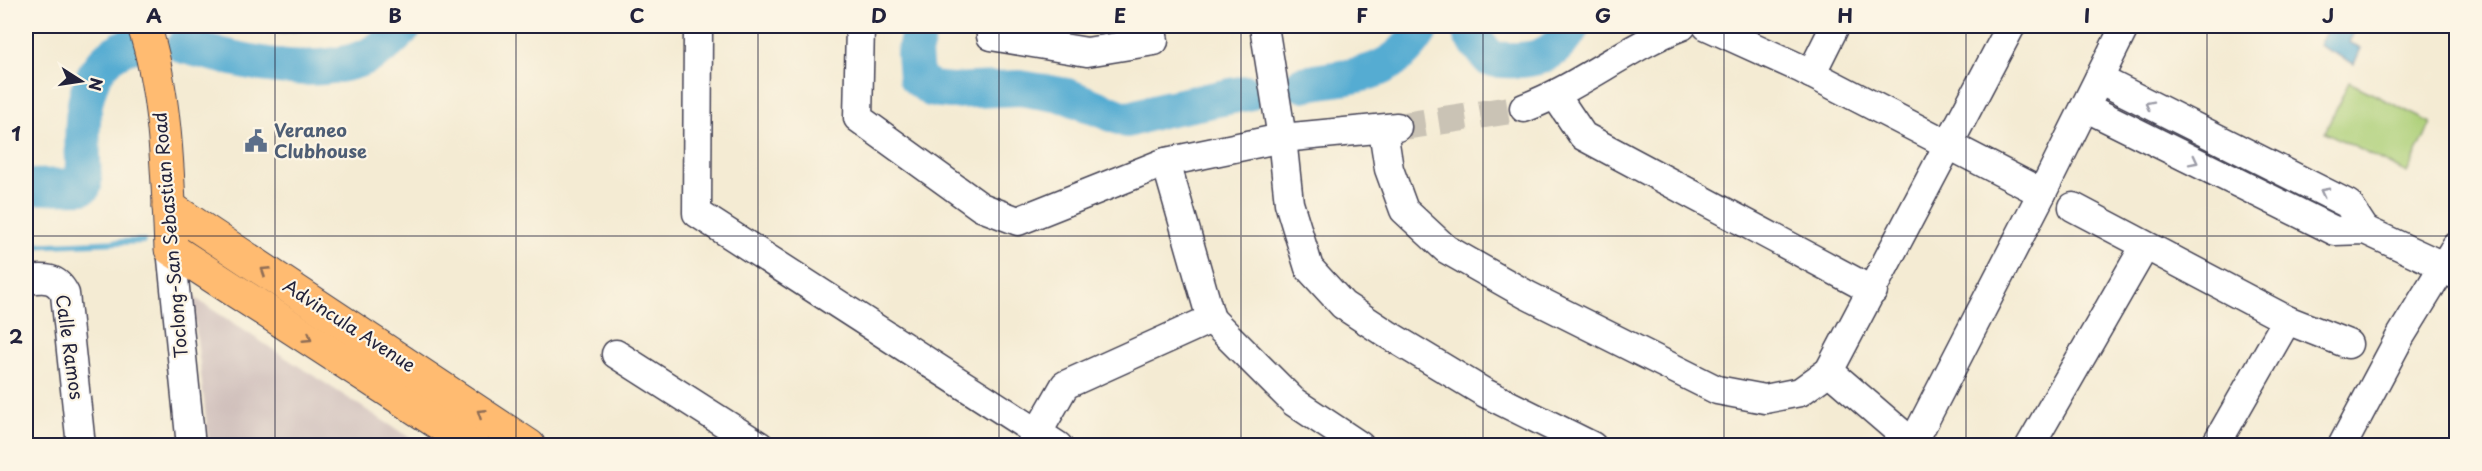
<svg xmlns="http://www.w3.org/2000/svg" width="2482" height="471" font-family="'Playpen Sans',sans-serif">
  <rect width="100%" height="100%" fill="#fcf5e5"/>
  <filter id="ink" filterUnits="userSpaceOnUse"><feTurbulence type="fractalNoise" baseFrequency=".0167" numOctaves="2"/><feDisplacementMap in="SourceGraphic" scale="12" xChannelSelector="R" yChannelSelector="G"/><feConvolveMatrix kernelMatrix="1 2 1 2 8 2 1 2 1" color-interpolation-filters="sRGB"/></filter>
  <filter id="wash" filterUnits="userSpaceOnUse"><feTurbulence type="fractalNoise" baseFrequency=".008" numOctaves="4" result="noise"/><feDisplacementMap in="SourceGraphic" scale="24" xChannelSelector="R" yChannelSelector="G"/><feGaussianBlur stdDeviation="1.35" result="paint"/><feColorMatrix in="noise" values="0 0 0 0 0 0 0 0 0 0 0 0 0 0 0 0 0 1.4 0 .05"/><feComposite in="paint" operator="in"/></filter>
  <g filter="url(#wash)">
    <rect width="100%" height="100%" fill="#f4ebd3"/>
    <path fill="#d0c0bc" d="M 192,296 L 283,356 L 421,445 L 209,445 Z"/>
    <g fill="#accf77" stroke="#677859" stroke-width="1.5">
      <path d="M 278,26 L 330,26 L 279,33 Z"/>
      <path d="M 2349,82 L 2431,123 L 2407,173 L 2325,132 Z"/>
    </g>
    <path fill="#55acd2" stroke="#3c6786" stroke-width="1.5" d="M 2329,26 L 2357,26 L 2349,42 L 2361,48 L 2354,64 L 2319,45 Z"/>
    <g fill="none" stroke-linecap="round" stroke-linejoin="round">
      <path stroke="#55acd2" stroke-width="6" d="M 26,246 L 143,241"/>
      <g stroke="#55acd2" stroke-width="36">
        <path d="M 921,26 L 914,53 L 916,77 L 931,89 L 951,91 L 1020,88 L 1067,96 L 1127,120 L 1161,110 L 1247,93"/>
        <path d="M 1469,26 L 1471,35 L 1490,59 C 1527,62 1553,62 1572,26"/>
        <path d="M 184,46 C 239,61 310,80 366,57 C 382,50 394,38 405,26"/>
        <path d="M 1302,84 C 1356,74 1393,79 1423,26"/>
        <path d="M 26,187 L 84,186 C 83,143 73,74 120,50 C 127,46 136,45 143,43"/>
      </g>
    </g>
  </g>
  <g filter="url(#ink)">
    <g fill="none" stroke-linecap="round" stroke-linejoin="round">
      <path stroke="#cac3b5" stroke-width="28" stroke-dasharray="28 14" stroke-linecap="butt" d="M 1397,127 L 1524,108"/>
      <g stroke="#424052" stroke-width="31">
        <g id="minor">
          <path d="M 698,26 L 697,213 L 1058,446"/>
          <path d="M 860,26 L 858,118 L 981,207 L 1018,221 L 1166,162"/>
          <path d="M 990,26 L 991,36 L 1087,52 L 1154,41 L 1151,26"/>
          <path d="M 1264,26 L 1282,138 L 1289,203 L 1309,268 L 1343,305 L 1387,334 L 1485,393 L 1592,446"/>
          <path d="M 1707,26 L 1802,69 L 2042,193"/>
          <path d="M 1811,74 L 1835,26"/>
          <path d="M 2099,79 L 2348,204 L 2365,230"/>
          <path d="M 1556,96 L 1583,136 L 1873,291"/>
          <path d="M 2085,107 L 2335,231 L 2365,230 L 2443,266 L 2456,275"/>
          <path d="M 1524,108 C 1580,87 1627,47 1682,26"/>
          <path d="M 1383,130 L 1389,169 L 1404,210 L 1446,249 L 1527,295 L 1717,390 L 1765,399 L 1800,392 L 1829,371 L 2011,26"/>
          <path d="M 2073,207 L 2287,320 L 2215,446"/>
          <path d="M 171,249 L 191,446"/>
          <path d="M 26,280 C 44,278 56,276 65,294 L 81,446"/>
          <path d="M 1211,319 L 1294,402 L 1360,446"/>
          <path d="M 2287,320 L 2348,344"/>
          <path d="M 616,354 L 760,446"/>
          <path d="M 1829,371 L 1916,446"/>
          <path d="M 1030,446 L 1065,385 L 1211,319 L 1166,162 L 1282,138 L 1397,127"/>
          <path d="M 1908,446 L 1913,443 L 2042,193 L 2125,26"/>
          <path d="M 2030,446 L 2145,246"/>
          <path d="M 2342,446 L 2400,337 L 2456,246"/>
        </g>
      </g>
      <g stroke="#424052" stroke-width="35">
        <g id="major">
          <path d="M 144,26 C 166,92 168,179 171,249 L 474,446"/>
          <path d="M 169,207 L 529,446"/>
        </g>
      </g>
      <use href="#minor" stroke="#fff" stroke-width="28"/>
      <use href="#major" stroke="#ffbb71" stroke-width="33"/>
    </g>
    <defs><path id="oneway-chevron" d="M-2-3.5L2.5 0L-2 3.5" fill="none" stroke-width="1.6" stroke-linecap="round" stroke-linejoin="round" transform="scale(1.5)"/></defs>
    <g stroke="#9c9ca7">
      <use href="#oneway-chevron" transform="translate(2149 105) rotate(-153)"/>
      <use href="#oneway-chevron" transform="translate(2194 161) rotate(27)"/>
      <use href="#oneway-chevron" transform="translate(2324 192) rotate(-153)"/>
    </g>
    <g stroke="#906e56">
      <use href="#oneway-chevron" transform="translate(265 271) rotate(-147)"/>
      <use href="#oneway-chevron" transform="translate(308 338) rotate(33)"/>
      <use href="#oneway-chevron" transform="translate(481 413) rotate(-147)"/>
    </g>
  </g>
  <path fill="none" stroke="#22223b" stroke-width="1.5" stroke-opacity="0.55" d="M 275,26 L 275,446M 516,26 L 516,446M 758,26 L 758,446M 999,26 L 999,446M 1241,26 L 1241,446M 1483,26 L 1483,446M 1724,26 L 1724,446M 1966,26 L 1966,446M 2207,26 L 2207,446M 26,236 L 2456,236"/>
  <defs>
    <g id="civic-bare" transform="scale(1.8)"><path d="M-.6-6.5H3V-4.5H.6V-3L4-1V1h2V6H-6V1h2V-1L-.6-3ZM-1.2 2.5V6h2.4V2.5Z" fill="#5c6f8a" stroke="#fcf5e5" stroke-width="2.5" paint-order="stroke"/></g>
  </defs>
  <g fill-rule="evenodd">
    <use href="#civic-bare" x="256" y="141"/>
  </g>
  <g text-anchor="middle" stroke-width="4.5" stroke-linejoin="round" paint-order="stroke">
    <g font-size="18" font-weight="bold" fill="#4e5e75" stroke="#fcf5e5" text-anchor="start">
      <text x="274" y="137">Veraneo<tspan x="274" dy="21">Clubhouse</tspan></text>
    </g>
    <g font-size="18" fill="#22223b" stroke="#fcf5e5">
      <text transform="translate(171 235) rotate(-95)" y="6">Toclong-San Sebastian Road</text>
      <text transform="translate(349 326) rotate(33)" y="6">Advincula Avenue</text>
      <text transform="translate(69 347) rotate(82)" y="6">Calle Ramos</text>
    </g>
  </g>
  <rect width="2482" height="471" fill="none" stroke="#fcf5e5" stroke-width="66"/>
  <g transform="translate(81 81) rotate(102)" stroke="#fcf5e5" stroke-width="4.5" paint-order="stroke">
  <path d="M0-4.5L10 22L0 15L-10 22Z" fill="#22223b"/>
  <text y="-9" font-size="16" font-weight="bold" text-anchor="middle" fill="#22223b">N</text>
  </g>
  <rect x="33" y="33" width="2416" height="405" fill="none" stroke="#22223b" stroke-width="2"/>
  <g font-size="20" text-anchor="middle" font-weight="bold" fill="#22223b">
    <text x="154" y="23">A</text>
    <text x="395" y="23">B</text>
    <text x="637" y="23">C</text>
    <text x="879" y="23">D</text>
    <text x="1120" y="23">E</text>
    <text x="1362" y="23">F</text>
    <text x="1603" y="23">G</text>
    <text x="1845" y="23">H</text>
    <text x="2087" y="23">I</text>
    <text x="2328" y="23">J</text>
    <text x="16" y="141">1</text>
    <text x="16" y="344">2</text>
  </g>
</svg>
